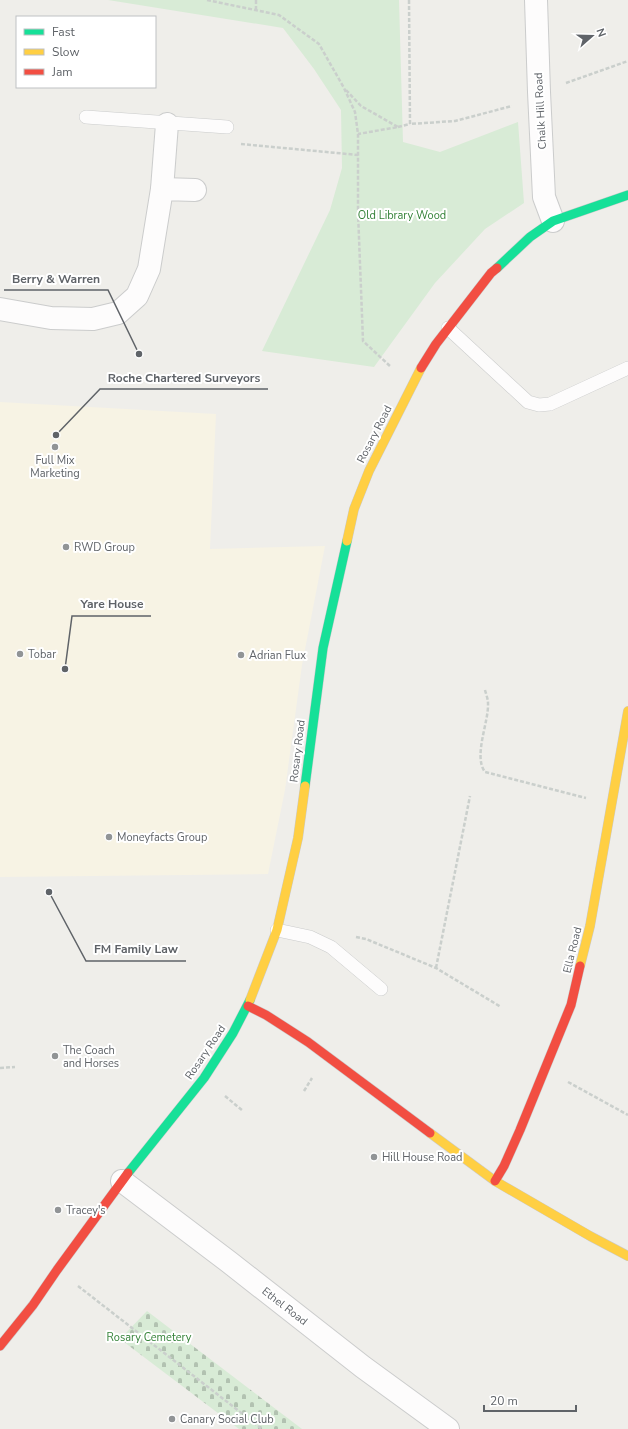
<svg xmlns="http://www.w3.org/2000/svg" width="628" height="1429" font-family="'Nunito Sans',sans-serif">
  <defs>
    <pattern id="cemetery-stones" width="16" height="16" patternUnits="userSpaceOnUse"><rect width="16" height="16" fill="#d8ebd6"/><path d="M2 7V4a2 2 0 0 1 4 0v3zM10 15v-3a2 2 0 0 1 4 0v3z" fill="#b2c2b1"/></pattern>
  </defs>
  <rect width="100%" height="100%" fill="#efeeea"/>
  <path fill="#f7f3e4" d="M 0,402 L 216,414 L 210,549 L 325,546 L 302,665 L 285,790 L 268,874 L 0,877 Z"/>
  <path fill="url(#cemetery-stones)" d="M 147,1311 L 302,1429 L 239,1429 L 120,1339 Z"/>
  <path fill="#d8ebd6" d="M 108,0 L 399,0 L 403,142 L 440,152 L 518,122 L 524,203 L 485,229 L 435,283 L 374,367 L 262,351 L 330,210 L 342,168 L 341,110 L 314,69 L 283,28 Z"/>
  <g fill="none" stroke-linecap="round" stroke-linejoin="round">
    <g stroke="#cbcccc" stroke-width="14">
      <g id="lane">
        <path d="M 86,117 L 227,127"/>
        <path d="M 448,328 L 528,402 L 539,405 L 550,404 L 628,368"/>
        <path d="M 277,930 L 310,937 L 331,947 L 381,989"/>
      </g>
    </g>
    <g stroke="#cbcccc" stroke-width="24">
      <g id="street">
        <path d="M 536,0 L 539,92 L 544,197 L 553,221"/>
        <path d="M 162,189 L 167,124"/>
        <path d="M 0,309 L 51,318 L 93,319 L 118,313 L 137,296 L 149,269 L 162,189 L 195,190"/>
        <path d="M 122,1181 L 229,1262 L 363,1367 L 448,1429"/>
      </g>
    </g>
    <g stroke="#cacacb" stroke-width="10">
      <g id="fast">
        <path d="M 497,268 L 530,237 L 553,221 L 628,195"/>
        <path d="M 305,786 L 323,648 L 347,541"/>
        <path d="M 128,1173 L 204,1078 L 233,1033 L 250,1000"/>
      </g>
    </g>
    <g stroke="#cacacb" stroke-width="10">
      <g id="slow">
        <path d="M 347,541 L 354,509 L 369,471 L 421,368"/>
        <path d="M 580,966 L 590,926 L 628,711"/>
        <path d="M 250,1000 L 277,930 L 298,838 L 305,786"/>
        <path d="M 430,1133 L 495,1181 L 590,1236 L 628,1256"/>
      </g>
    </g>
    <g stroke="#cacacb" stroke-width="10">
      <g id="jam">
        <path d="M 421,368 L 436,344 L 491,273 L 497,268"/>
        <path d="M 248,1006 L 266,1015 L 308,1042 L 430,1133"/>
        <path d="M 495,1181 L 504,1166 L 520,1130 L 571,1005 L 580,966"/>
        <path d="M 0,1346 L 33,1305 L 57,1270 L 128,1173"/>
      </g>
    </g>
    <g stroke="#cacfcc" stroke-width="2.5" stroke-dasharray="4 2" stroke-linecap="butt">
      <path d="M 207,0 L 279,15 L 319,44 L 344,88 L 355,112 L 358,134 L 358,212 L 363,341 L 391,367"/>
      <path d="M 256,0 L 256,10"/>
      <path d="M 409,0 L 410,124 L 455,121 L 512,106"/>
      <path d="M 566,83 L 628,61"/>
      <path d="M 346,90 L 361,106 L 398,127 L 358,134"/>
      <path d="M 398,127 L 410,124"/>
      <path d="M 241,144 L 358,155"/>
      <path d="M 485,690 C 486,694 488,699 488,703 C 489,722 473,756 485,772 L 586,798"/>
      <path d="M 356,937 L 366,939 L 436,968 L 501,1007"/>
      <path d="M 436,968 L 470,796"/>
      <path d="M 0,1068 L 15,1067"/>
      <path d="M 568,1082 L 628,1115"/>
      <path d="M 304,1091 L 312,1078"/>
      <path d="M 225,1096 L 243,1111"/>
      <path d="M 78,1286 L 262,1429"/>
    </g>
    <use href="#lane" stroke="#fdfcfc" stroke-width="13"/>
    <use href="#street" stroke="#fdfcfc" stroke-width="22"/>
    <use href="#fast" stroke="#16e098" stroke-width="9"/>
    <use href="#slow" stroke="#ffcf43" stroke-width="9"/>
    <use href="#jam" stroke="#f24e42" stroke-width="9"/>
  </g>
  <g fill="#919496" stroke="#fff" stroke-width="1.5">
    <circle cx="55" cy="447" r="4"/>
    <circle cx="66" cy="547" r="4"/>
    <circle cx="20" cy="654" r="4"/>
    <circle cx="241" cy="655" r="4"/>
    <circle cx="109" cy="837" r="4"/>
    <circle cx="55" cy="1056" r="4"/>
    <circle cx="374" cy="1157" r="4"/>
    <circle cx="58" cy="1210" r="4"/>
    <circle cx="172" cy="1419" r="4"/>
  </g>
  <g text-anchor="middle" stroke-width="4" stroke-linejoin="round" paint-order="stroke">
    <g font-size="11" fill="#5f6368" stroke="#fff">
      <text transform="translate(540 111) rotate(-93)" y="4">Chalk Hill Road</text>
      <text transform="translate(374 434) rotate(-63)" y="4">Rosary Road</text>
      <text transform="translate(297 751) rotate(-83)" y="4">Rosary Road</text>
      <text transform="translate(572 950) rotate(-76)" y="4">Ella Road</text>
      <text transform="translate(205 1052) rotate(-56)" y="4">Rosary Road</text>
      <text transform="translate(285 1306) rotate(38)" y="4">Ethel Road</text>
    </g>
    <g font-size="11" fill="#348238" stroke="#fff">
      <text x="402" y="219">Old Library Wood</text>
      <text x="149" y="1341">Rosary Cemetery</text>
    </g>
    <g font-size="11" fill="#5f6368" stroke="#fff" text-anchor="start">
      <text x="55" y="464" text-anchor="middle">Full Mix<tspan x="55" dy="13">Marketing</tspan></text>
      <text x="74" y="551">RWD Group</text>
      <text x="28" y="658">Tobar</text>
      <text x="249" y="659">Adrian Flux</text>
      <text x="117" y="841">Moneyfacts Group</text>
      <text x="63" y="1054">The Coach<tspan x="63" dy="13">and Horses</tspan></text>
      <text x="382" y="1161">Hill House Road</text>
      <text x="66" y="1214">Tracey's</text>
      <text x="180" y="1423">Canary Social Club</text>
    </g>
  </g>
  <path fill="none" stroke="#5f6368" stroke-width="1.5" d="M139 354L108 290H4M56 435L100 389H268M65 669L72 616H151M49 892L86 961H186"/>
  <g fill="#5f6368" stroke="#fff" stroke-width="1.5">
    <circle cx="139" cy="354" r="4"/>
    <circle cx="56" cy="435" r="4"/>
    <circle cx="65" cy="669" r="4"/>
    <circle cx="49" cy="892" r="4"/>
  </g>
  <g font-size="12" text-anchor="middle" font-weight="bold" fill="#5f6368" stroke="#fff" stroke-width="4" stroke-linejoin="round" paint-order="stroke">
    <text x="56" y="283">Berry &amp; Warren</text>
    <text x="184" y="382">Roche Chartered Surveyors</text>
    <text x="112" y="608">Yare House</text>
    <text x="136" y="953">FM Family Law</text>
  </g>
  <rect x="16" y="16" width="140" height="72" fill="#ffffff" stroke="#bfc1c3"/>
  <rect x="24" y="29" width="20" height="6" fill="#16e098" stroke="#bfc1c3"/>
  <text x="52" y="36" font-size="12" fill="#5f6368">Fast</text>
  <rect x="24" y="49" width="20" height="6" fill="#ffcf43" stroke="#bfc1c3"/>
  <text x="52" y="56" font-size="12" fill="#5f6368">Slow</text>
  <rect x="24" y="69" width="20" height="6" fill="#f24e42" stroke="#bfc1c3"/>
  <text x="52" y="76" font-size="12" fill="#5f6368">Jam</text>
  <g transform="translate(592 36) rotate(70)" stroke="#ffffff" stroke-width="3" paint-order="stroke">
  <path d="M0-3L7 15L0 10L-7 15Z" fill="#5f6368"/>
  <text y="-6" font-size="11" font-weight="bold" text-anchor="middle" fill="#5f6368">N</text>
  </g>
  <path d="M484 1405v6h92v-6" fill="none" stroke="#5f6368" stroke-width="2"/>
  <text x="490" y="1405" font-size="12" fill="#5f6368" stroke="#ffffff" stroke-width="3" paint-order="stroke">20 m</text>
</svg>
